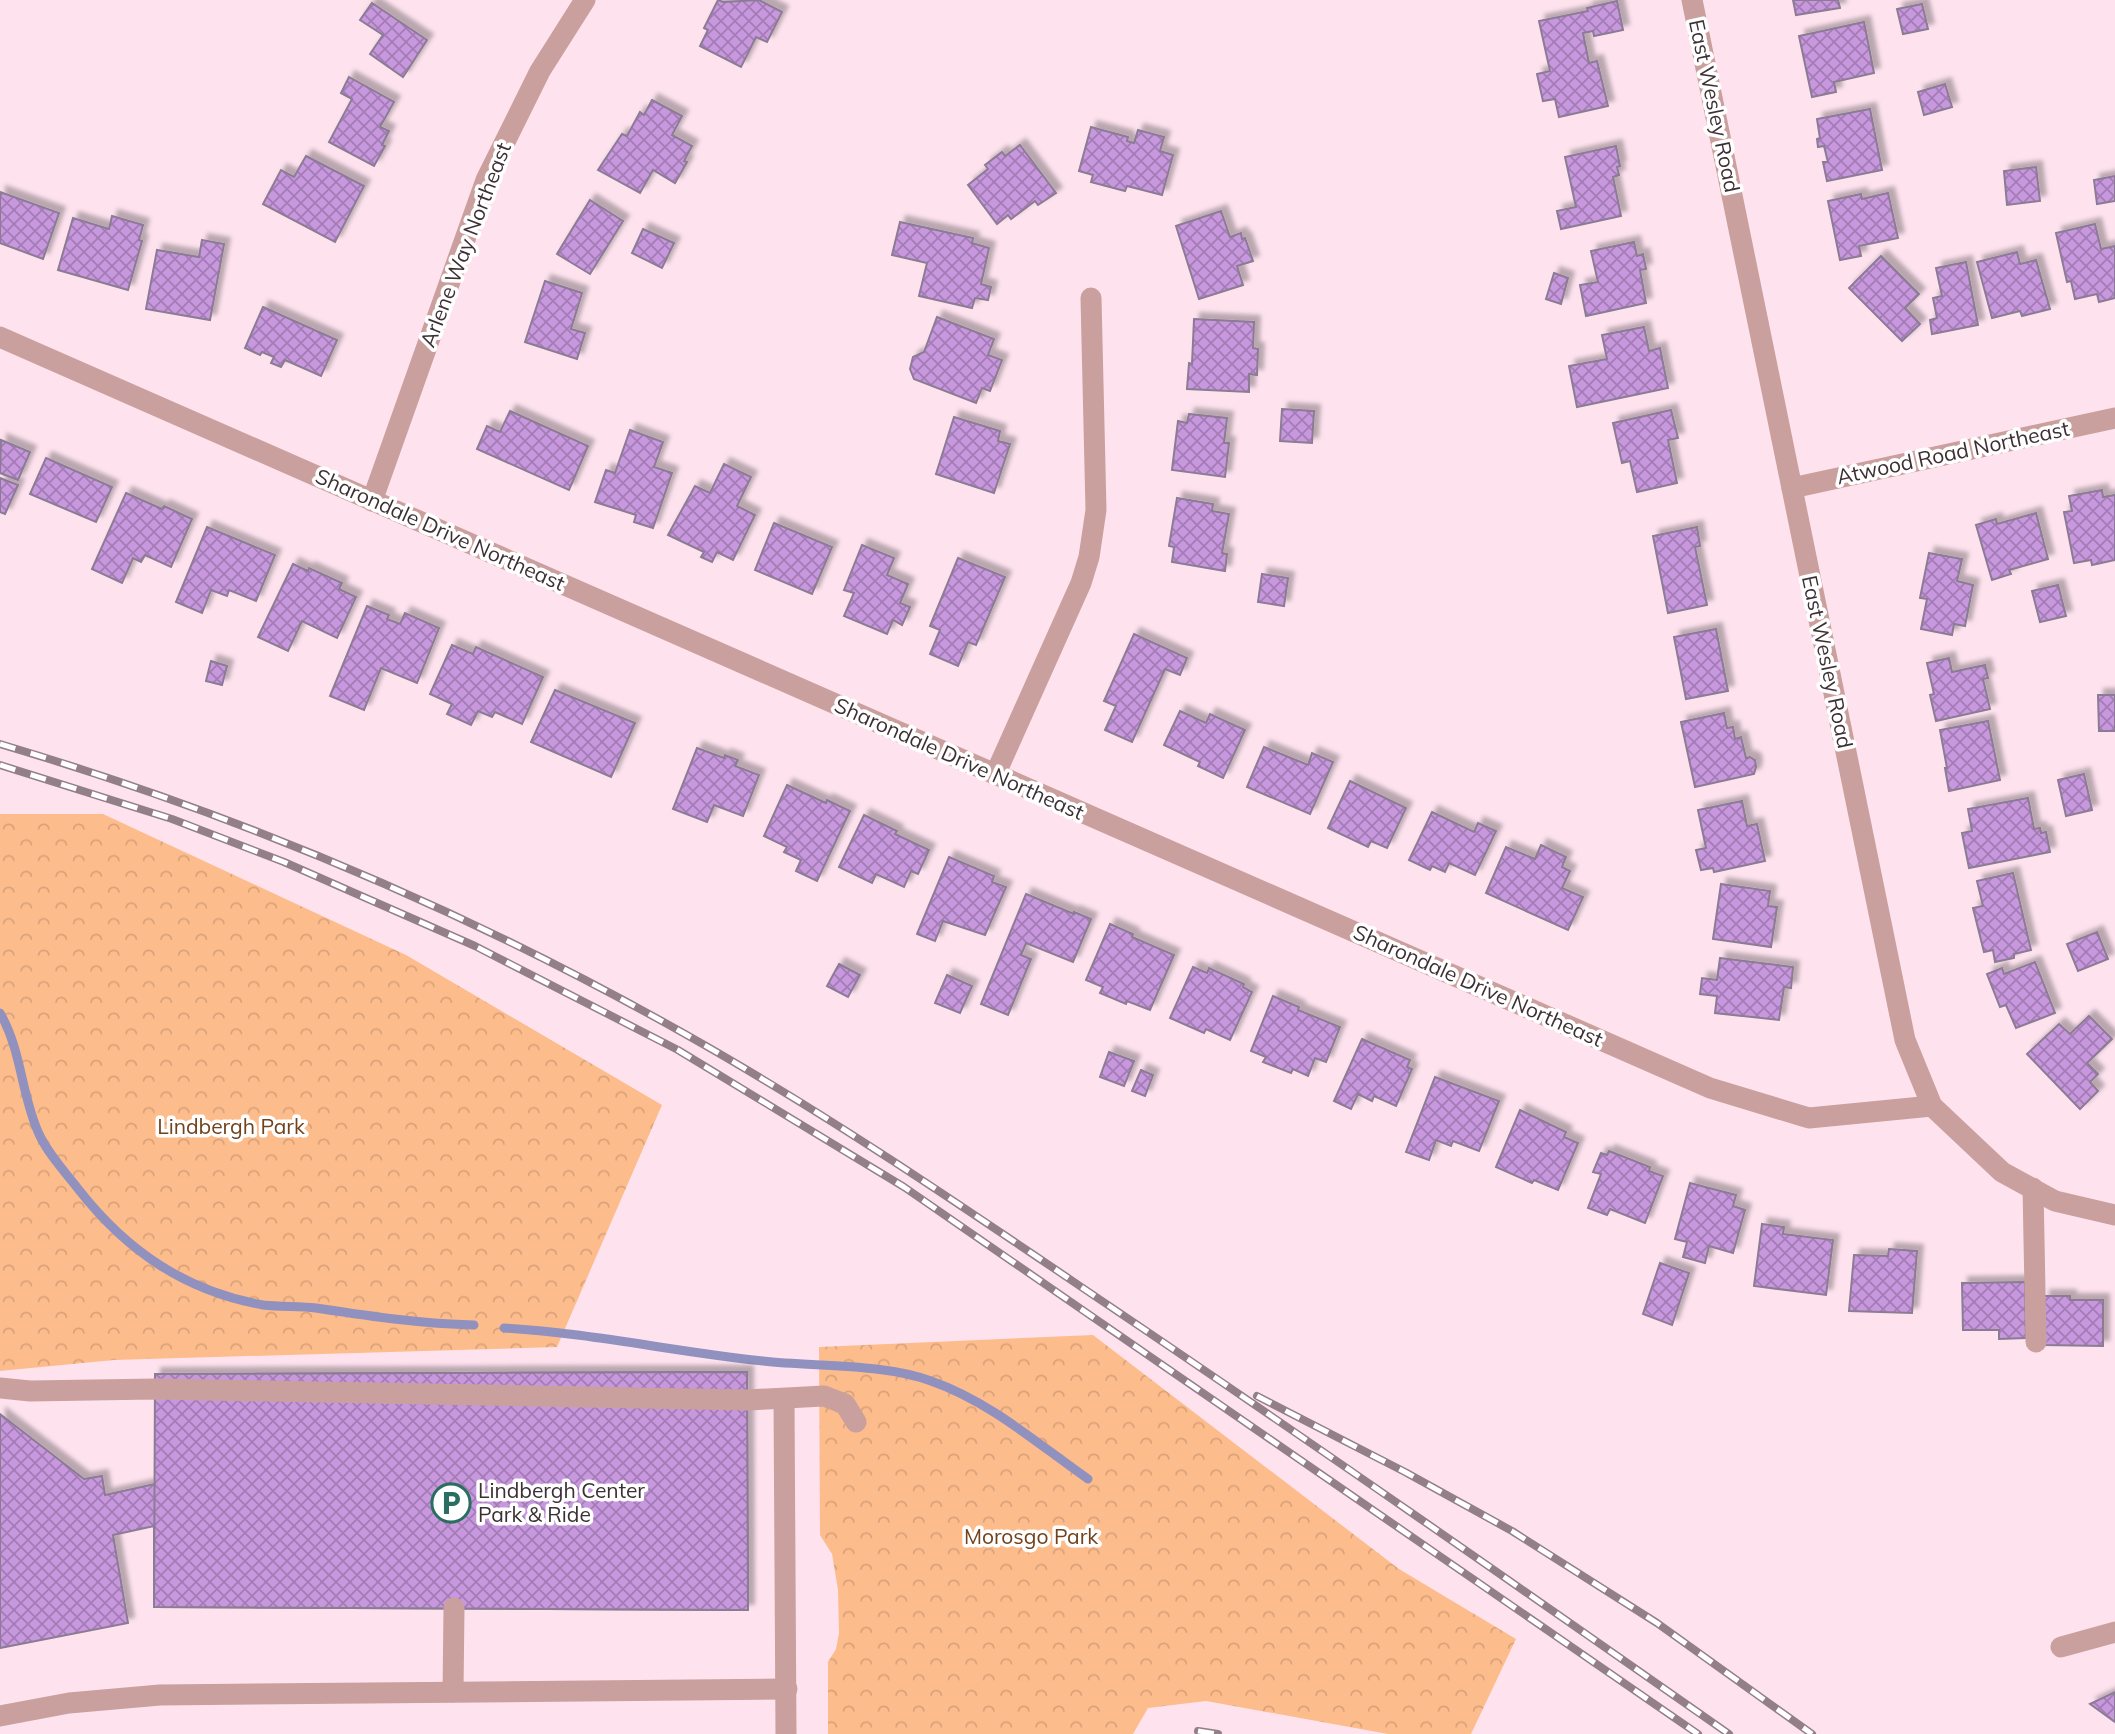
<svg xmlns="http://www.w3.org/2000/svg" width="2115" height="1734" font-family="Mulish,sans-serif">
  <defs>
    <pattern id="park-crowns" width="20" height="18" patternUnits="userSpaceOnUse" patternTransform="scale(1.75)"><rect width="20" height="18" fill="#fdbc8c"/><path d="M2 6a3 3 0 1 1 6 0M12 15a3 3 0 1 1 6 0" fill="none" stroke="#daa279"/></pattern>
    <pattern id="building-cross-hatch" width="8" height="8" patternUnits="userSpaceOnUse" patternTransform="scale(1.75)"><rect width="8" height="8" fill="#c798de"/><path d="M0 0l8 8M0 8l8-8" fill="none" stroke="#a37cb5"/></pattern>
    <filter id="shadow"><feDropShadow dx="6" dy="-6" stdDeviation="2" flood-color="#0004"/></filter>
  </defs>
  <rect width="100%" height="100%" fill="#fee3ef"/>
  <g fill="url(#park-crowns)">
    <path d="M 0,814 L 103,814 L 406,955 L 662,1105 L 557,1347 L 114,1360 L 0,1371 Z"/>
    <path d="M 1093,1335 L 1399,1569 L 1516,1639 L 1471,1734 L 1388,1734 L 1206,1701 L 1148,1708 L 1133,1734 L 828,1734 L 828,1662 L 836,1649 L 839,1633 L 838,1590 L 832,1554 L 820,1535 L 819,1347 Z"/>
  </g>
  <g fill="none" stroke-linecap="round" stroke-linejoin="round">
    <g stroke="#9091be" stroke-width="9">
      <path d="M 0,1013 C 22,1051 21,1095 39,1134 C 48,1154 66,1173 79,1190 C 127,1251 185,1291 263,1305 C 281,1307 299,1306 316,1308 C 369,1316 421,1324 474,1325"/>
      <path d="M 504,1328 C 591,1333 676,1352 763,1361 C 815,1367 882,1363 931,1381 C 989,1401 1038,1444 1088,1479"/>
    </g>
  </g>
  <g fill="url(#building-cross-hatch)" stroke="#8b7b94" stroke-width="2" filter="url(#shadow)">
    <path d="M 718,0 L 723,2 L 759,0 L 782,12 L 767,42 L 756,37 L 741,67 L 700,46 L 708,30 L 704,28 Z"/>
    <path d="M 1793,0 L 1838,0 L 1840,8 L 1796,15 Z"/>
    <path d="M 1617,1 L 1623,30 L 1594,36 L 1593,31 L 1583,33 L 1589,63 L 1597,61 L 1608,106 L 1559,117 L 1555,99 L 1543,101 L 1537,74 L 1550,71 L 1539,21 L 1588,11 L 1587,8 Z"/>
    <path d="M 372,3 L 427,40 L 403,77 L 370,54 L 383,35 L 360,20 Z"/>
    <path d="M 1922,4 L 1928,29 L 1903,34 L 1897,9 Z"/>
    <path d="M 1864,22 L 1874,73 L 1834,82 L 1836,92 L 1812,97 L 1799,36 Z"/>
    <path d="M 349,77 L 394,102 L 380,127 L 389,131 L 382,145 L 385,146 L 374,166 L 329,142 L 352,99 L 341,93 Z"/>
    <path d="M 1945,84 L 1952,107 L 1924,115 L 1918,92 Z"/>
    <path d="M 652,100 L 682,116 L 672,135 L 692,146 L 684,161 L 687,162 L 675,183 L 653,170 L 640,193 L 598,170 L 622,134 L 627,136 L 640,112 L 644,115 Z"/>
    <path d="M 1870,109 L 1882,170 L 1827,181 L 1823,162 L 1828,162 L 1824,146 L 1818,147 L 1817,139 L 1820,138 L 1817,119 Z"/>
    <path d="M 1091,127 L 1128,137 L 1127,141 L 1134,143 L 1138,130 L 1164,137 L 1160,151 L 1173,155 L 1162,195 L 1127,186 L 1125,191 L 1091,182 L 1093,175 L 1079,171 Z"/>
    <path d="M 1020,145 L 1056,193 L 1038,205 L 1035,201 L 1011,219 L 1008,215 L 997,224 L 968,185 L 988,169 L 985,165 L 1002,152 L 1005,156 Z"/>
    <path d="M 1616,146 L 1620,166 L 1617,167 L 1619,175 L 1613,177 L 1621,216 L 1561,229 L 1557,211 L 1576,207 L 1565,157 Z"/>
    <path d="M 306,156 L 364,186 L 335,242 L 263,204 L 281,170 L 294,177 Z"/>
    <path d="M 2036,167 L 2040,201 L 2007,205 L 2004,171 Z"/>
    <path d="M 2115,176 L 2115,201 L 2097,204 L 2094,180 Z"/>
    <path d="M 0,192 L 59,213 L 43,259 L 0,243 Z"/>
    <path d="M 1888,193 L 1898,238 L 1859,246 L 1861,256 L 1840,260 L 1828,201 L 1861,194 L 1862,199 Z"/>
    <path d="M 590,200 L 623,221 L 590,274 L 557,254 Z"/>
    <path d="M 1221,211 L 1230,237 L 1241,233 L 1242,239 L 1245,238 L 1253,261 L 1237,266 L 1243,285 L 1199,299 L 1176,226 Z"/>
    <path d="M 112,216 L 143,225 L 139,240 L 142,241 L 128,290 L 58,270 L 73,218 L 109,229 Z"/>
    <path d="M 900,222 L 973,238 L 972,243 L 989,248 L 981,284 L 991,287 L 988,300 L 975,298 L 972,308 L 919,296 L 927,263 L 892,255 Z"/>
    <path d="M 2095,224 L 2101,249 L 2115,246 L 2115,298 L 2099,302 L 2097,294 L 2075,299 L 2071,281 L 2067,282 L 2056,233 Z"/>
    <path d="M 643,229 L 674,243 L 662,268 L 632,253 Z"/>
    <path d="M 202,240 L 224,244 L 210,320 L 146,309 L 157,250 L 199,257 Z"/>
    <path d="M 1634,242 L 1637,256 L 1643,254 L 1646,269 L 1640,270 L 1646,303 L 1586,316 L 1580,285 L 1598,282 L 1591,251 Z"/>
    <path d="M 2017,252 L 2020,264 L 2036,260 L 2050,309 L 2022,316 L 2020,311 L 1992,318 L 1977,262 Z"/>
    <path d="M 1881,256 L 1919,294 L 1905,308 L 1920,324 L 1902,341 L 1849,288 Z"/>
    <path d="M 1966,262 L 1978,325 L 1932,334 L 1930,320 L 1937,318 L 1933,298 L 1942,296 L 1936,268 Z"/>
    <path d="M 1554,273 L 1568,278 L 1561,304 L 1546,299 Z"/>
    <path d="M 545,281 L 582,293 L 571,329 L 585,333 L 577,359 L 525,342 Z"/>
    <path d="M 263,307 L 337,340 L 321,376 L 285,360 L 281,367 L 271,363 L 274,357 L 262,352 L 260,355 L 245,348 Z"/>
    <path d="M 937,317 L 994,339 L 988,355 L 1002,360 L 990,391 L 982,388 L 976,403 L 914,379 L 910,369 L 913,357 L 924,352 Z"/>
    <path d="M 1194,319 L 1254,322 L 1253,348 L 1258,349 L 1257,375 L 1249,374 L 1249,392 L 1187,389 L 1189,363 L 1192,364 Z"/>
    <path d="M 1644,327 L 1649,351 L 1660,348 L 1668,388 L 1577,407 L 1569,366 L 1607,359 L 1602,335 Z"/>
    <path d="M 1282,409 L 1314,411 L 1312,443 L 1280,441 Z"/>
    <path d="M 1671,410 L 1678,438 L 1668,440 L 1677,483 L 1637,492 L 1630,461 L 1622,463 L 1613,423 Z"/>
    <path d="M 510,411 L 588,446 L 569,490 L 477,449 L 487,426 L 500,432 Z"/>
    <path d="M 1189,414 L 1227,418 L 1224,443 L 1229,443 L 1225,477 L 1172,470 L 1178,421 L 1187,423 Z"/>
    <path d="M 954,417 L 1000,431 L 998,441 L 1010,444 L 994,493 L 936,474 Z"/>
    <path d="M 630,430 L 663,442 L 654,467 L 672,473 L 653,528 L 634,522 L 636,515 L 595,502 L 606,470 L 615,473 Z"/>
    <path d="M 1,440 L 30,452 L 18,480 L 0,473 Z"/>
    <path d="M 46,458 L 112,487 L 96,522 L 30,494 Z"/>
    <path d="M 724,464 L 751,477 L 737,506 L 755,515 L 733,560 L 717,552 L 712,562 L 701,557 L 704,552 L 668,535 L 695,486 L 710,493 Z"/>
    <path d="M 0,478 L 18,485 L 5,514 L 0,512 Z"/>
    <path d="M 2102,490 L 2103,497 L 2115,495 L 2115,560 L 2092,565 L 2091,560 L 2074,563 L 2064,512 L 2072,511 L 2069,496 Z"/>
    <path d="M 126,493 L 162,509 L 164,506 L 192,519 L 171,567 L 145,555 L 141,562 L 133,558 L 122,583 L 92,569 Z"/>
    <path d="M 1177,498 L 1213,504 L 1212,511 L 1229,514 L 1222,553 L 1227,554 L 1225,571 L 1172,562 L 1174,547 L 1169,546 Z"/>
    <path d="M 2036,513 L 2048,559 L 2009,570 L 2011,574 L 1992,580 L 1976,525 L 1996,519 L 1997,524 Z"/>
    <path d="M 774,523 L 832,547 L 812,594 L 755,570 Z"/>
    <path d="M 207,527 L 275,555 L 256,601 L 229,590 L 227,596 L 211,590 L 202,613 L 176,602 Z"/>
    <path d="M 1697,527 L 1700,546 L 1695,547 L 1707,605 L 1668,613 L 1653,536 Z"/>
    <path d="M 862,545 L 894,558 L 887,575 L 908,584 L 900,603 L 910,607 L 902,625 L 893,620 L 887,634 L 844,616 L 854,593 L 844,590 Z"/>
    <path d="M 1929,553 L 1962,559 L 1957,581 L 1973,585 L 1965,626 L 1954,624 L 1952,635 L 1921,629 L 1927,599 L 1920,598 Z"/>
    <path d="M 958,558 L 1005,577 L 976,645 L 968,642 L 958,666 L 930,654 L 940,630 L 930,626 Z"/>
    <path d="M 293,564 L 308,571 L 309,568 L 342,583 L 339,589 L 356,597 L 337,638 L 302,621 L 288,651 L 258,637 Z"/>
    <path d="M 1262,574 L 1288,578 L 1284,606 L 1258,602 Z"/>
    <path d="M 2058,585 L 2066,616 L 2040,622 L 2032,591 Z"/>
    <path d="M 367,606 L 389,615 L 387,619 L 400,624 L 405,613 L 439,628 L 417,683 L 381,668 L 364,710 L 330,696 Z"/>
    <path d="M 1716,629 L 1728,691 L 1686,699 L 1674,637 Z"/>
    <path d="M 1134,634 L 1187,658 L 1180,675 L 1165,669 L 1132,742 L 1105,730 L 1116,706 L 1104,701 Z"/>
    <path d="M 452,645 L 473,654 L 476,647 L 543,677 L 522,724 L 495,712 L 492,717 L 478,711 L 471,725 L 447,714 L 452,704 L 430,694 Z"/>
    <path d="M 1949,658 L 1952,672 L 1985,665 L 1988,678 L 1983,679 L 1990,709 L 1936,721 L 1930,695 L 1934,694 L 1927,663 Z"/>
    <path d="M 211,661 L 227,666 L 222,685 L 206,681 Z"/>
    <path d="M 555,690 L 635,723 L 611,777 L 531,742 Z"/>
    <path d="M 2098,695 L 2115,695 L 2115,731 L 2099,731 Z"/>
    <path d="M 1180,711 L 1206,723 L 1210,714 L 1245,730 L 1223,778 L 1198,766 L 1200,762 L 1164,745 Z"/>
    <path d="M 1724,713 L 1727,728 L 1733,727 L 1735,739 L 1741,737 L 1746,758 L 1750,757 L 1755,760 L 1756,767 L 1754,774 L 1695,787 L 1681,722 Z"/>
    <path d="M 1988,721 L 2000,780 L 1949,791 L 1945,768 L 1947,768 L 1940,730 Z"/>
    <path d="M 1264,747 L 1308,765 L 1312,753 L 1333,762 L 1310,814 L 1247,787 Z"/>
    <path d="M 697,748 L 724,758 L 725,755 L 738,760 L 735,766 L 759,775 L 743,816 L 714,805 L 707,822 L 673,809 Z"/>
    <path d="M 2084,774 L 2092,810 L 2066,816 L 2058,780 Z"/>
    <path d="M 1350,781 L 1406,808 L 1387,848 L 1371,841 L 1368,847 L 1328,828 Z"/>
    <path d="M 787,785 L 826,803 L 827,800 L 850,811 L 817,881 L 796,871 L 801,860 L 784,852 L 787,847 L 764,836 Z"/>
    <path d="M 2028,798 L 2034,829 L 2040,828 L 2041,833 L 2046,832 L 2050,852 L 1969,868 L 1962,833 L 1972,831 L 1968,809 Z"/>
    <path d="M 1742,801 L 1747,826 L 1757,824 L 1765,861 L 1714,872 L 1713,868 L 1701,870 L 1696,850 L 1706,848 L 1698,810 Z"/>
    <path d="M 1432,812 L 1474,832 L 1478,823 L 1496,831 L 1475,875 L 1449,863 L 1445,872 L 1432,866 L 1430,870 L 1409,860 Z"/>
    <path d="M 864,815 L 897,831 L 895,834 L 929,850 L 918,874 L 911,871 L 904,887 L 876,874 L 872,883 L 839,867 Z"/>
    <path d="M 1541,845 L 1566,857 L 1562,867 L 1570,871 L 1562,888 L 1583,897 L 1568,930 L 1486,893 L 1506,847 L 1535,859 Z"/>
    <path d="M 949,857 L 994,876 L 992,882 L 1006,887 L 985,935 L 943,921 L 935,941 L 917,934 Z"/>
    <path d="M 2013,873 L 2031,950 L 2014,954 L 2014,958 L 1995,962 L 1993,950 L 1984,952 L 1973,908 L 1983,906 L 1977,881 Z"/>
    <path d="M 1721,884 L 1770,891 L 1768,906 L 1777,907 L 1771,947 L 1713,939 Z"/>
    <path d="M 1026,894 L 1074,914 L 1074,912 L 1091,919 L 1073,962 L 1026,943 L 1021,955 L 1031,959 L 1008,1015 L 981,1004 Z"/>
    <path d="M 1110,924 L 1133,934 L 1132,937 L 1174,955 L 1150,1010 L 1127,1001 L 1126,1004 L 1100,993 L 1103,987 L 1086,980 Z"/>
    <path d="M 2097,932 L 2108,959 L 2078,971 L 2067,944 Z"/>
    <path d="M 1720,958 L 1793,967 L 1791,988 L 1784,987 L 1779,1020 L 1715,1013 L 1717,996 L 1700,994 L 1702,978 L 1717,980 Z"/>
    <path d="M 2035,962 L 2055,1013 L 2016,1028 L 2006,1005 L 2000,1007 L 1987,974 L 2002,968 L 2004,974 Z"/>
    <path d="M 839,964 L 860,975 L 848,997 L 827,986 Z"/>
    <path d="M 1193,967 L 1207,973 L 1209,968 L 1244,984 L 1243,987 L 1252,992 L 1230,1040 L 1206,1029 L 1204,1033 L 1170,1018 Z"/>
    <path d="M 947,975 L 972,986 L 960,1013 L 935,1003 Z"/>
    <path d="M 1273,996 L 1299,1007 L 1298,1010 L 1340,1027 L 1326,1062 L 1315,1058 L 1308,1076 L 1293,1069 L 1291,1073 L 1263,1062 L 1266,1057 L 1251,1051 Z"/>
    <path d="M 2089,1016 L 2112,1039 L 2087,1063 L 2098,1074 L 2090,1082 L 2098,1091 L 2080,1109 L 2027,1054 L 2059,1024 L 2070,1034 Z"/>
    <path d="M 1362,1039 L 1410,1060 L 1407,1067 L 1412,1069 L 1396,1106 L 1374,1096 L 1372,1101 L 1358,1094 L 1351,1109 L 1334,1101 Z"/>
    <path d="M 1109,1052 L 1134,1061 L 1124,1086 L 1100,1077 Z"/>
    <path d="M 1141,1070 L 1153,1075 L 1145,1096 L 1132,1091 Z"/>
    <path d="M 1435,1077 L 1499,1101 L 1479,1151 L 1453,1141 L 1451,1146 L 1436,1140 L 1429,1160 L 1406,1152 Z"/>
    <path d="M 1520,1110 L 1566,1132 L 1564,1137 L 1578,1143 L 1558,1190 L 1534,1180 L 1532,1183 L 1496,1167 Z"/>
    <path d="M 1609,1151 L 1650,1167 L 1649,1171 L 1663,1176 L 1645,1223 L 1610,1209 L 1607,1215 L 1588,1208 L 1601,1174 L 1593,1172 L 1601,1153 L 1607,1155 Z"/>
    <path d="M 1690,1183 L 1736,1195 L 1733,1206 L 1745,1210 L 1733,1253 L 1709,1246 L 1705,1263 L 1683,1257 L 1687,1242 L 1675,1239 Z"/>
    <path d="M 1762,1224 L 1784,1227 L 1783,1234 L 1833,1240 L 1826,1295 L 1754,1286 Z"/>
    <path d="M 1889,1249 L 1917,1251 L 1912,1313 L 1849,1311 L 1854,1255 L 1888,1256 Z"/>
    <path d="M 1660,1263 L 1689,1273 L 1672,1325 L 1643,1314 Z"/>
    <path d="M 2025,1282 L 2026,1338 L 1999,1339 L 1999,1330 L 1963,1330 L 1962,1283 Z"/>
    <path d="M 2044,1296 L 2070,1296 L 2070,1300 L 2103,1300 L 2103,1346 L 2044,1345 Z"/>
    <path d="M 747,1372 L 748,1610 L 154,1607 L 154,1526 L 113,1535 L 128,1623 L 0,1648 L 0,1414 L 84,1479 L 102,1476 L 105,1495 L 155,1484 L 155,1374 Z"/>
    <path d="M 747,1372 L 748,1610 L 154,1607 L 155,1374 Z"/>
    <path d="M 2115,1692 L 2115,1722 L 2090,1704 Z"/>
  </g>
  <g fill="none" stroke-linecap="round" stroke-linejoin="round">
    <g stroke="#caa09e" stroke-width="21">
      <path d="M 1692,0 L 1905,1040 L 1932,1106 L 2002,1172 L 2055,1201 L 2115,1215"/>
      <path d="M 0,337 L 1710,1088 L 1809,1118 L 1932,1106"/>
      <path d="M 1792,488 L 2115,418"/>
      <path d="M 372,501 L 486,180 L 540,71 L 585,0"/>
      <path d="M 995,775 L 1081,583 L 1089,557 L 1096,510 L 1091,298"/>
      <path d="M 2033,1188 L 2036,1342"/>
      <path d="M 0,1388 L 30,1391 L 155,1389 L 747,1400 L 824,1396 L 845,1404 L 856,1422"/>
      <path d="M 784,1399 L 786,1734"/>
      <path d="M 2061,1647 L 2115,1632"/>
      <path d="M 453,1692 L 454,1608"/>
      <path d="M 0,1716 L 69,1703 L 160,1695 L 787,1689"/>
    </g>
    <g stroke="#927f87" stroke-width="8">
      <g id="rail">
        <path d="M 0,744 C 237,814 469,912 685,1034 C 831,1116 969,1211 1108,1305 C 1317,1446 1523,1590 1729,1734"/>
        <path d="M 0,765 L 172,819 L 284,862 L 475,946 L 678,1050 L 904,1187 L 1698,1734"/>
        <path d="M 1257,1396 L 1405,1472 L 1512,1531 L 1657,1623 L 1812,1734"/>
        <path d="M 1198,1731 L 1218,1734"/>
      </g>
    </g>
    <use href="#rail" stroke="#fff" stroke-width="5" stroke-dasharray="16" stroke-linecap="butt"/>
  </g>
  <defs>
    <g id="parking-ring" transform="scale(2.0125)"><circle r="9.5" fill="#fff" stroke="#2a6e5f" stroke-width="1.5"/><path d="M-3.5-5.5H1a3.5 3.5 0 0 1 0 7H-1V5.5H-3.5ZM-1-3.4V-.6H.8a1.4 1.4 0 0 0 0-2.8Z" fill="#2a6e5f"/></g>
  </defs>
  <g fill-rule="evenodd">
    <use href="#parking-ring" x="451" y="1503"/>
  </g>
  <g text-anchor="middle" stroke-width="7" stroke-linejoin="round" paint-order="stroke">
    <g font-size="21" fill="#3c3035" stroke="#fff">
      <text transform="translate(1714 106) rotate(78)" y="7">East Wesley Road</text>
      <text transform="translate(466 245) rotate(-69)" y="7">Arlene Way Northeast</text>
      <text transform="translate(1953 453) rotate(-12)" y="7">Atwood Road Northeast</text>
      <text transform="translate(440 530) rotate(24)" y="7">Sharondale Drive Northeast</text>
      <text transform="translate(1827 662) rotate(78)" y="7">East Wesley Road</text>
      <text transform="translate(959 759) rotate(24)" y="7">Sharondale Drive Northeast</text>
      <text transform="translate(1478 986) rotate(24)" y="7">Sharondale Drive Northeast</text>
    </g>
    <g font-size="21" fill="#71421b" stroke="#fff">
      <text x="231" y="1134">Lindbergh Park</text>
      <text x="1031" y="1544">Morosgo Park</text>
    </g>
    <g font-size="21" fill="#3c3035" stroke="#fff" text-anchor="start">
      <text x="478" y="1498">Lindbergh Center<tspan x="478" dy="24">Park &amp; Ride</tspan></text>
    </g>
  </g>
</svg>
